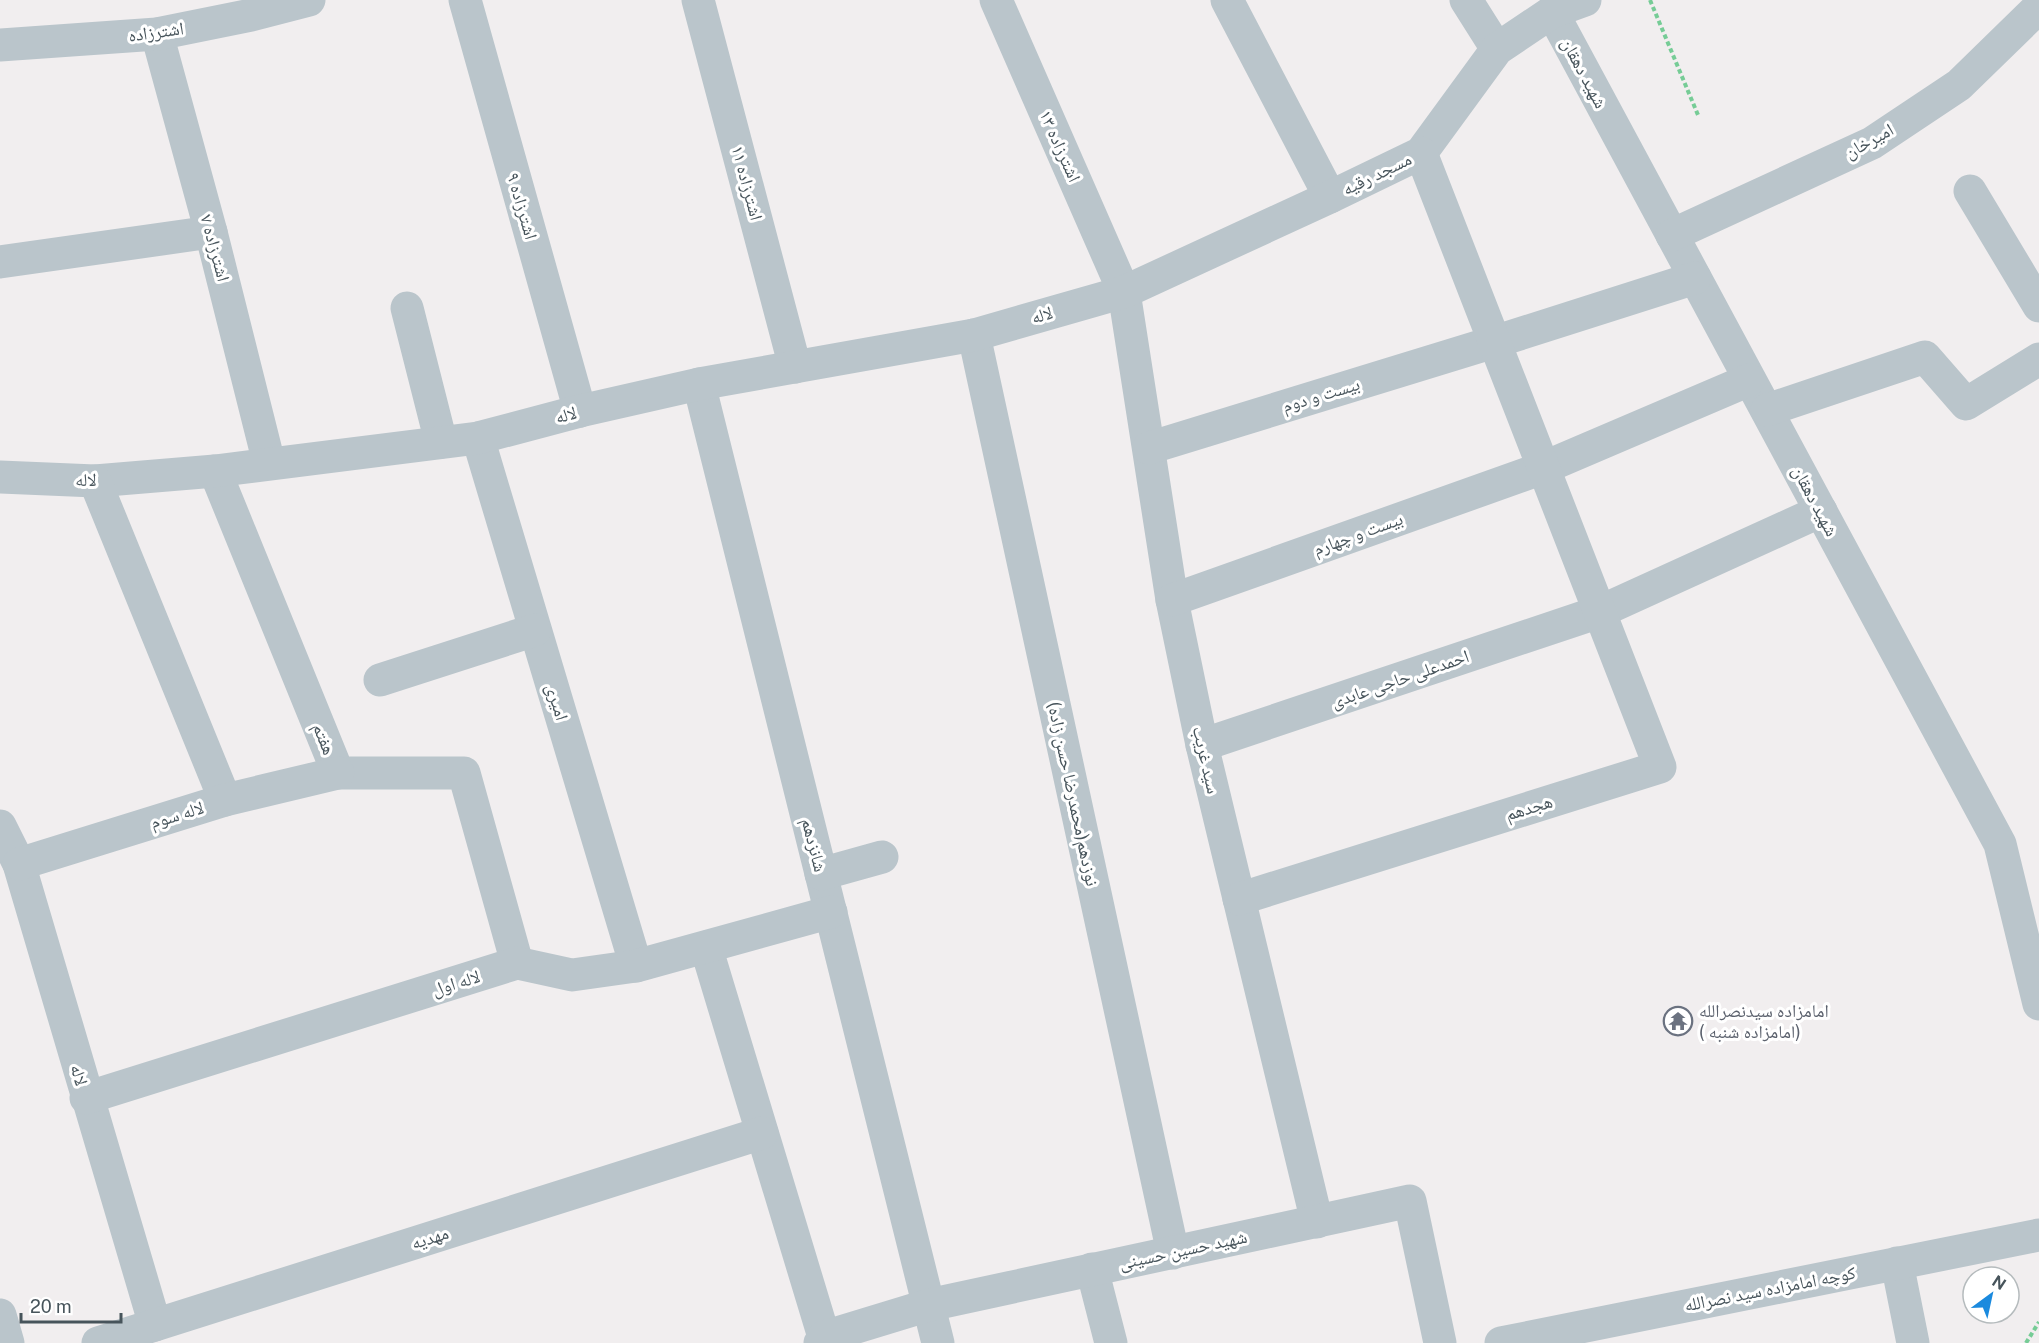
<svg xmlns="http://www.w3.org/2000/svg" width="2039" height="1343" font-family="'Public Sans','Noto Naskh Arabic',sans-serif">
  <rect width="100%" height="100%" fill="#f1eeef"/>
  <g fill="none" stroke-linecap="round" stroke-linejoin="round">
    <g stroke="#76cc96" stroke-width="4" stroke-dasharray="4.5 3" stroke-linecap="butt">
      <path d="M 1650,0 L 1698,115"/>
      <path d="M 2026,1343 L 2039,1322"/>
    </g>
    <g stroke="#bac5cb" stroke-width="33">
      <path d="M 465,0 L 580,411"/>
      <path d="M 698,0 L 795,367"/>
      <path d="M 996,0 L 1124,292 L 1172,600 L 1202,745 L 1317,1222"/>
      <path d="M 1227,0 L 1330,197"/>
      <path d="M 1466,0 L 1497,49"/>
      <path d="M 1552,12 L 2000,844 L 2039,1004"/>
      <path d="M 157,34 L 211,232 L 269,463"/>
      <path d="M 1970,191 L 2039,306"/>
      <path d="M 1672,235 L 1872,143 L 1959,85 L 2039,7"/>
      <path d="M 0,262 L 211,232"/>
      <path d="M 407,308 L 441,442"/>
      <path d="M 974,335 L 1173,1253"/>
      <path d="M 699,384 L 938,1343"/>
      <path d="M 1767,410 L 1925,357 L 1966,404 L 2039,359"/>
      <path d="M 478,438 L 636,966"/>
      <path d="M 1149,448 L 1494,342 L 1695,278"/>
      <path d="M 215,471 L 338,773 L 464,773 L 517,963"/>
      <path d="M 0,477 L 95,481 L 215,471 L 478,438 L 580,411 L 699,384 L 974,335 L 1124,292 L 1330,197 L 1421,153 L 1497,49 L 1552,12 L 1585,0"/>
      <path d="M 95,481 L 225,800"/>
      <path d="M 1172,600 L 1543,468 L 1749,380"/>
      <path d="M 380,680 L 535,630"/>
      <path d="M 1202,745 L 1599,612 L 1821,511"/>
      <path d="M 0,826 L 19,864 L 155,1325"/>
      <path d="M 19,864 L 225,800 L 338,773"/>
      <path d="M 821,874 L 882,857"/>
      <path d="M 1239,899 L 1660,767 L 1421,153"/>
      <path d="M 706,947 L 824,1337"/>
      <path d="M 86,1098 L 517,963 L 572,975 L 636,966 L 831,912"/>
      <path d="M 1897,1263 L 1913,1343"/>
      <path d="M 1092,1269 L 1111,1343"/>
      <path d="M 0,1315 L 8,1343"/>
      <path d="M 98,1343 L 762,1133"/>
      <path d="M 820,1343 L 824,1337 L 929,1305 L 1410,1201 L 1440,1343"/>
      <path d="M 1501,1343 L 2039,1235"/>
    </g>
    <path stroke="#bac5cb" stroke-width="33" d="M 0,45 L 157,34 L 251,15 L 309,0"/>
  </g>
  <defs>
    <g id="temple-ring" transform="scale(1.5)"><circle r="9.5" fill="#fff" stroke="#6b7280" stroke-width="1.5"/><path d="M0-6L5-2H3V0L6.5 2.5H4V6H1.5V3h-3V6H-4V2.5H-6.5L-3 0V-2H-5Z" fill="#6b7280"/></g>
  </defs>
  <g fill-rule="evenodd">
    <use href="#temple-ring" x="1678" y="1021"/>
  </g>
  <g text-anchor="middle" stroke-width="6" stroke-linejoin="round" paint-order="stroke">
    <g font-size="18" fill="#47545b" stroke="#fff">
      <text transform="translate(156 32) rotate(-8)" y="6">اشترزاده</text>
      <text transform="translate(1584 73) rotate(62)" y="6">شهید دهقان</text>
      <text transform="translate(1869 141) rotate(-29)" y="6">امیرخان</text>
      <text transform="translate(1060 146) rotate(66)" y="6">اشترزاده ۱۳</text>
      <text transform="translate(1377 174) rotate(-26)" y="6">مسجد رقیه</text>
      <text transform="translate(747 183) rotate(75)" y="6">اشترزاده ۱۱</text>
      <text transform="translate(522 206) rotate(74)" y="6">اشترزاده ۹</text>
      <text transform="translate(215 248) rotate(75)" y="6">اشترزاده ۷</text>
      <text transform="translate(1042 315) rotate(-16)" y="6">لاله</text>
      <text transform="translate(1321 395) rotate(-17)" y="6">بیست و دوم</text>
      <text transform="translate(566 415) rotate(-15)" y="6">لاله</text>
      <text x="86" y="486">لاله</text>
      <text transform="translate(1815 501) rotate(62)" y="6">شهید دهقان</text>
      <text transform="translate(1358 534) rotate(-20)" y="6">بیست و چهارم</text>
      <text transform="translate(1400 679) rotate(-19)" y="6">احمدعلی حاجی عابدی</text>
      <text transform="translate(557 702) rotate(73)" y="6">امیری</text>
      <text transform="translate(324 739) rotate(68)" y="6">هفتم</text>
      <text transform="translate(1206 760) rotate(77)" y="6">سید غریب</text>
      <text transform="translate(1073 794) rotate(78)" y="6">نوزدهم(محمدرضا حسن زاده)</text>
      <text transform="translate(1529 808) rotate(-17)" y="6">هجدهم</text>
      <text transform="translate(177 815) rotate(-17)" y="6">لاله سوم</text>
      <text transform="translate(814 845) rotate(76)" y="6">شانزدهم</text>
      <text transform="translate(456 983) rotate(-17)" y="6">لاله اول</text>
      <text transform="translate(79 1075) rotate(74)" y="6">لاله</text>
      <text transform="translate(430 1238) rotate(-18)" y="6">مهدیه</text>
      <text transform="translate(1183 1250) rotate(-12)" y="6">شهید حسین حسینی</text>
      <text transform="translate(1770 1289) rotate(-11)" y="6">کوچه امامزاده سید نصرالله</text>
    </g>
    <g font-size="18" fill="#5b616d" stroke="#fff" text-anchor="start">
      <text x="1699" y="1017">امامزاده سیدنصرالله<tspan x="1699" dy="21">( امامزاده شنبه)</tspan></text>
    </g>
  </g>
  <g transform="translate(1991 1295) rotate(33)"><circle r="28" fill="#ffffff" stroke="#b5bbbd" stroke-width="1.5"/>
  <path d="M0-4.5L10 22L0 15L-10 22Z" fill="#1b8ade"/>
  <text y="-9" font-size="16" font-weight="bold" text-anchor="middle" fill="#47545b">N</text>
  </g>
  <path d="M21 1313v9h100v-9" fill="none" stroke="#47545b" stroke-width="3"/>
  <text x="30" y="1313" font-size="18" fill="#47545b" stroke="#ffffff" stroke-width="4.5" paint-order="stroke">20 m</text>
</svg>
